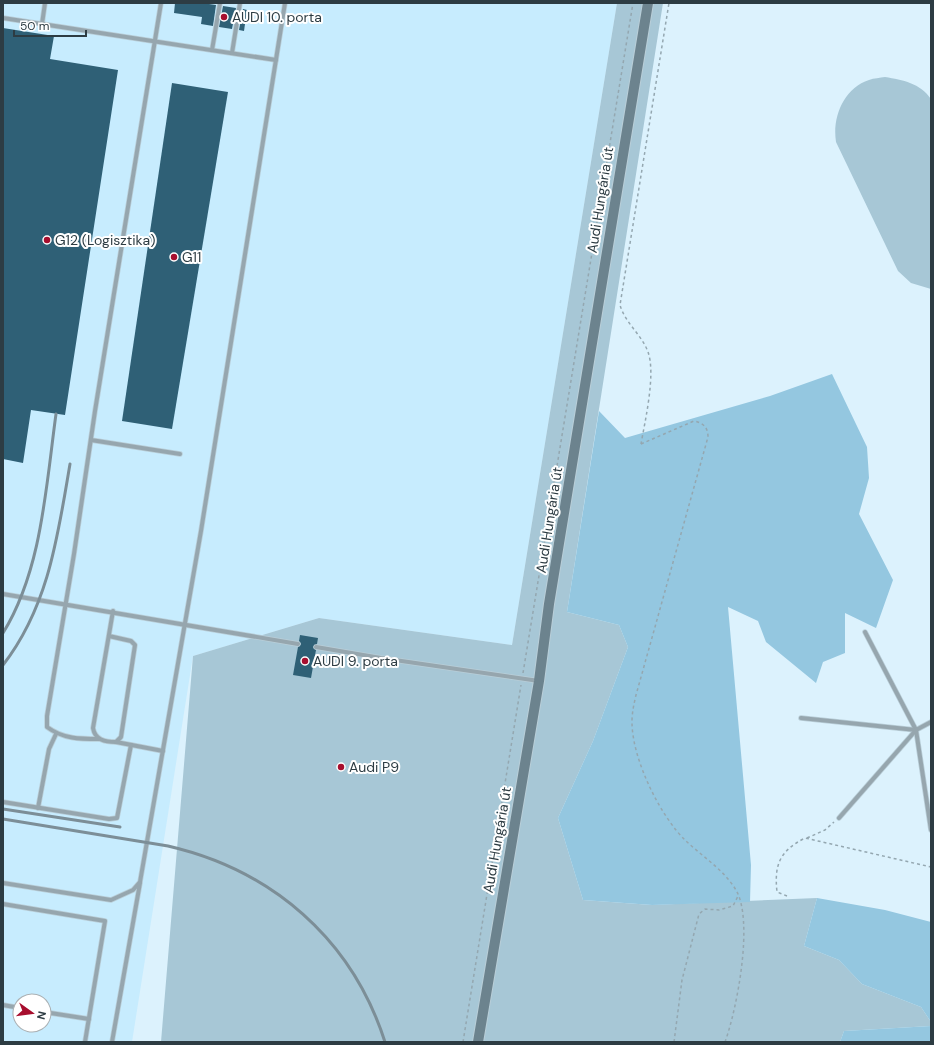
<svg xmlns="http://www.w3.org/2000/svg" width="934" height="1045" font-family="'DM Sans',sans-serif">
  <rect width="100%" height="100%" fill="#dcf2fd"/>
  <path fill="#c7ecfe" fill-rule="evenodd" d="M 3,3 L 617,3 L 512,645 L 319,618 L 193,656 L 132,1042 L 3,1042 ZM 20,1001 L 44,1001 L 44,1025 L 20,1025 Z"/>
  <g fill="#a7c7d6">
    <path d="M 617,3 L 663,3 L 567,612 L 619,625 L 628,647 L 593,741 L 558,818 L 583,900 L 652,905 L 817,898 L 804,946 L 839,960 L 862,984 L 921,1007 L 931,1022 L 931,1026 L 844,1031 L 840,1042 L 161,1042 L 193,656 L 319,618 L 512,645 Z"/>
    <path d="M 885,77 C 903,80 920,83 931,99 L 931,289 L 911,283 L 898,271 L 836,142 C 832,117 844,88 869,80 C 874,78 880,78 885,77 Z"/>
  </g>
  <g fill="#94c7e0">
    <path d="M 832,374 L 867,447 L 869,478 L 859,514 L 893,580 L 876,628 L 845,613 L 845,653 L 823,662 L 816,683 L 766,642 L 758,621 L 728,607 L 751,865 L 750,902 L 652,905 L 583,900 L 558,818 L 593,741 L 628,647 L 619,625 L 567,612 L 599,411 L 625,438 L 770,396 Z"/>
    <path d="M 817,898 L 885,910 L 931,922 L 931,1022 L 921,1007 L 862,984 L 839,960 L 804,946 Z"/>
    <path d="M 931,1026 L 931,1042 L 840,1042 L 844,1031 Z"/>
  </g>
  <g fill="#2f6076">
    <path d="M 175,3 L 202,3 L 216,5 L 213,26 L 201,24 L 202,17 L 174,13 Z"/>
    <path d="M 223,6 L 236,8 L 232,29 L 219,27 Z"/>
    <path d="M 243,9 L 247,10 L 244,31 L 239,30 Z"/>
    <path d="M 3,28 L 54,36 L 50,59 L 118,70 L 65,415 L 31,410 L 23,463 L 3,459 Z"/>
    <path d="M 172,83 L 228,92 L 172,429 L 122,421 Z"/>
    <path d="M 300,635 L 318,638 L 317,644 L 313,647 L 316,650 L 311,678 L 293,675 L 298,647 L 301,644 L 299,641 Z"/>
  </g>
  <g fill="none" stroke-linecap="round" stroke-linejoin="round">
    <g stroke="#b9ced8" stroke-width="5.5">
      <g id="lane">
        <path d="M 3,18 L 276,60"/>
        <path d="M 42,24 L 45,3"/>
        <path d="M 212,50 L 220,3"/>
        <path d="M 232,53 L 240,3"/>
        <path d="M 91,440 L 180,454"/>
        <path d="M 3,594 L 298,644"/>
        <path d="M 865,632 L 916,730 L 931,722"/>
        <path d="M 109,636 L 131,641 L 135,645 L 121,737 L 116,742 C 105,742 95,740 93,728 L 113,611"/>
        <path d="M 316,647 L 381,658 L 539,681"/>
        <path d="M 801,718 L 916,730"/>
        <path d="M 916,730 L 931,830"/>
        <path d="M 99,739 C 80,739 63,739 47,727 L 47,716 L 74,554 L 95,411 L 161,3"/>
        <path d="M 116,742 L 163,751"/>
        <path d="M 3,802 L 109,819 L 117,818 L 131,745"/>
        <path d="M 38,808 L 49,749 L 56,734"/>
        <path d="M 839,818 L 916,730"/>
        <path d="M 3,883 L 111,900 L 133,890 L 140,882 L 201,531 L 285,3"/>
        <path d="M 3,904 L 105,921 L 85,1042"/>
        <path d="M 3,1005 L 20,1008"/>
        <path d="M 44,1012 L 89,1019"/>
        <path d="M 112,1042 L 140,883"/>
      </g>
    </g>
    <g stroke="#b9ced8" stroke-width="12">
      <path id="secondary" d="M 478,1042 L 539,681 L 549,604 L 648,3"/>
    </g>
    <g stroke="#94a7b0" stroke-width="1.5" stroke-dasharray="3 3" stroke-linecap="butt">
      <path d="M 641,444 L 694,421 C 703,423 708,427 708,437 L 636,695 C 634,704 632,712 632,722 C 632,759 660,816 686,841 C 703,857 724,870 736,890 C 754,921 737,1009 725,1042"/>
      <path d="M 641,444 C 645,421 656,374 648,352 C 642,335 625,323 620,305 L 669,3"/>
      <path d="M 523,673 L 633,3"/>
      <path d="M 807,838 L 825,830 L 834,822"/>
      <path d="M 787,896 L 777,892 C 774,864 780,851 805,838 L 931,867"/>
      <path d="M 463,1042 L 521,685"/>
      <path d="M 674,1042 L 682,980 L 699,914 L 705,909 L 719,910 L 733,906 L 738,896"/>
    </g>
    <use href="#lane" stroke="#96a6ae" stroke-width="4"/>
    <use href="#secondary" stroke="#6c838e" stroke-width="10"/>
    <g stroke="#7c8e97" stroke-width="3">
      <path d="M 3,633 C 42,570 46,486 56,414"/>
      <path d="M 3,665 C 49,606 58,534 70,464"/>
      <path d="M 3,809 L 120,827"/>
      <path d="M 3,819 L 168,846 C 272,870 352,939 385,1042"/>
    </g>
  </g>
  <g fill="#a70e2e" stroke="#fff" stroke-width="1.5">
    <circle cx="224" cy="17" r="4"/>
    <circle cx="47" cy="240" r="4"/>
    <circle cx="174" cy="257" r="4"/>
    <circle cx="305" cy="661" r="4"/>
    <circle cx="341" cy="767" r="4"/>
  </g>
  <g text-anchor="middle" stroke-width="4" stroke-linejoin="round" paint-order="stroke">
    <g font-size="14" fill="#2d3c43" stroke="#fff" text-anchor="start">
      <text x="232" y="22">AUDI 10. porta</text>
      <text x="55" y="245">G12 (Logisztika)</text>
      <text x="182" y="262">G11</text>
      <text x="313" y="666">AUDI 9. porta</text>
      <text x="349" y="772">Audi P9</text>
    </g>
    <g font-size="14" fill="#2d3c43" stroke="#fff">
      <text transform="translate(600 200) rotate(-81)" y="5">Audi Hungária út</text>
      <text transform="translate(549 520) rotate(-81)" y="5">Audi Hungária út</text>
      <text transform="translate(497 840) rotate(-80)" y="5">Audi Hungária út</text>
    </g>
  </g>
  <rect width="934" height="1045" fill="none" stroke="#2d3c43" stroke-width="8"/>
  <g transform="translate(32 1013) rotate(104)"><circle r="19" fill="#ffffff" stroke="#abb1b4"/>
  <path d="M0-3L7 15L0 10L-7 15Z" fill="#a70e2e"/>
  <text y="-6" font-size="11" font-weight="bold" text-anchor="middle" fill="#2d3c43">N</text>
  </g>
  <path d="M14 30v6h72v-6" fill="none" stroke="#2d3c43" stroke-width="2"/>
  <text x="20" y="30" font-size="12" fill="#2d3c43" stroke="#ffffff" stroke-width="3" paint-order="stroke">50 m</text>
</svg>
